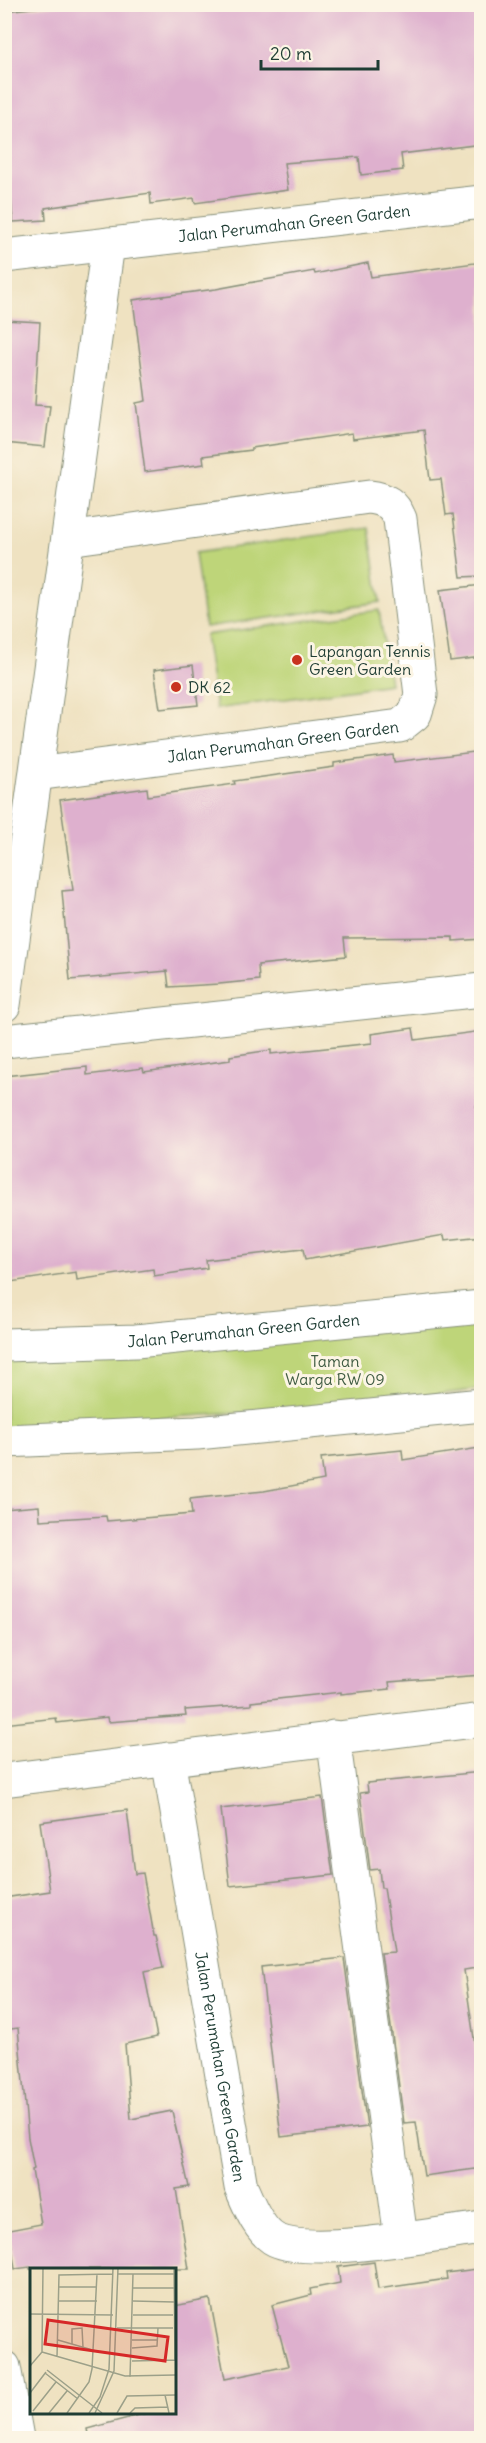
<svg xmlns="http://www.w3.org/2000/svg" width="486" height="2443" font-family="Delius,sans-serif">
  <rect width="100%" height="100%" fill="#fcf5e5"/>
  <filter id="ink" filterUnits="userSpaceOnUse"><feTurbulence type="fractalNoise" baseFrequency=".0167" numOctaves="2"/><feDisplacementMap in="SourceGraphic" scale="12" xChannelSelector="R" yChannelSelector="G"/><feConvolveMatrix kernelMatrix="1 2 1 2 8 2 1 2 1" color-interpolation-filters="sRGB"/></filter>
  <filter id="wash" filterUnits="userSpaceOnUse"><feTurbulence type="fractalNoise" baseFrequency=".008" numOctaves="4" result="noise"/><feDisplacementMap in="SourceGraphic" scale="24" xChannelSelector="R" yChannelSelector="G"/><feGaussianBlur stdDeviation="1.35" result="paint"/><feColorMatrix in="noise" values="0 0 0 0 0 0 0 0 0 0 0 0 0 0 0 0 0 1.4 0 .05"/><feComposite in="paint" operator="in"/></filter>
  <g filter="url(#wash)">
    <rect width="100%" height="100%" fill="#efe2c1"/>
    <g fill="#bed579" stroke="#6e8956" stroke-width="1.5">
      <path d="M 369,528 L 380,602 L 205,627 L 195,553 Z"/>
      <path d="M 379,610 L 390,684 L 216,709 L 205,635 Z"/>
      <path d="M 481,1319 L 481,1389 L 339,1407 L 5,1427 L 4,1358 Z"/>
    </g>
    <g id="blocks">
      <g fill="#deb0ce">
        <path d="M 69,4 L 482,4 L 482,144 L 401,154 L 403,170 L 361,175 L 359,157 L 284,163 L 288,190 L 195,203 L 194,198 L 151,204 L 150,193 L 45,208 L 46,220 L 13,222 L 4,108 L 4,11 Z"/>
        <path d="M 482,262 L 482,576 L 461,577 L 453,514 L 446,515 L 441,479 L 430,480 L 424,430 L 353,439 L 352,433 L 252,448 L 252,450 L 203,456 L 204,464 L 145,472 L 136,403 L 146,401 L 133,300 L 216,289 L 314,271 L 315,274 L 368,263 L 371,277 Z"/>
        <path d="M 4,320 L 40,322 L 35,405 L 50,406 L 45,447 L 4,443 Z"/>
        <path d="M 482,585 L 482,657 L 450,661 L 440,590 Z"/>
        <path d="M 193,665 L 198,705 L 160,709 L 154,670 Z"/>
        <path d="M 482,751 L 482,939 L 453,941 L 453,937 L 344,938 L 346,956 L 258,965 L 259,980 L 219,984 L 169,987 L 167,971 L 70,980 L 62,891 L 73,890 L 60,800 L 147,788 L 148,796 L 235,784 L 234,781 L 334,767 L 334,763 L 393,755 L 394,762 Z"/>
        <path d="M 413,1028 L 415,1040 L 482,1031 L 482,1106 L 476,1106 L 482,1154 L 482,1236 L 445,1240 L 444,1235 L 305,1260 L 303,1249 L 206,1260 L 207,1268 L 154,1276 L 153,1269 L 77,1280 L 76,1272 L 4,1283 L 4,1076 L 87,1067 L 87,1075 L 143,1068 L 144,1072 L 230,1060 L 230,1056 L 271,1050 L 271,1054 L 372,1043 L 371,1034 Z"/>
        <path d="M 479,1448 L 482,1464 L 482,1675 L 389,1682 L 390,1689 L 341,1694 L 341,1692 L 251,1702 L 251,1705 L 185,1710 L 186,1716 L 108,1722 L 107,1717 L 57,1723 L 56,1718 L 4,1724 L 4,1509 L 39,1506 L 40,1520 L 106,1516 L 107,1521 L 192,1514 L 190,1499 L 264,1491 L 324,1480 L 321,1458 L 402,1450 L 403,1460 Z"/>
        <path d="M 482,1772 L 482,1967 L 464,1970 L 482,2093 L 482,2168 L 424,2176 L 416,2122 L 404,2123 L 381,1953 L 394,1952 L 384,1888 L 381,1888 L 379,1869 L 370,1870 L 360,1793 L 368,1792 L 367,1783 Z"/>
        <path d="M 322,1797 L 333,1875 L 230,1886 L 221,1809 Z"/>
        <path d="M 127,1810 L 135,1874 L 143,1873 L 154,1936 L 156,1936 L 163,1968 L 144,1972 L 157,2037 L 125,2044 L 131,2119 L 172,2111 L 189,2187 L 176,2189 L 189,2269 L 30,2269 L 30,2267 L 15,2269 L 9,2230 L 41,2224 L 32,2170 L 34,2169 L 28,2138 L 18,2028 L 4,2030 L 4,1898 L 50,1891 L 40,1822 Z"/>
        <path d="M 344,1958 L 367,2127 L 281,2137 L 261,1967 Z"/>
        <path d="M 374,2262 L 378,2289 L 447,2279 L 446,2273 L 477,2269 L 482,2295 L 482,2439 L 89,2439 L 87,2429 L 150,2412 L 174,2412 L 174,2306 L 210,2299 L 225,2379 L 288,2366 L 272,2305 L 311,2295 L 310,2289 L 340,2283 L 338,2267 Z"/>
      </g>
    </g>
  </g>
  <g filter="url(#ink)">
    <use href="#blocks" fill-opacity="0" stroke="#87907a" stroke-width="1.5"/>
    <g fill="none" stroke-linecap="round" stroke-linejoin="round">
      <g stroke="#87907a" stroke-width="35">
        <g id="minor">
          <path id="s1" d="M 4,256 L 482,202"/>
          <path id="s2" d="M 36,774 L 400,726 L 415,714 L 421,695 L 400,519 C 394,504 386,499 369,497 L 68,539"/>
          <path d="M 4,1005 L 108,244"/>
          <path d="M 4,1041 L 482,990"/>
          <path id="s3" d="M 4,1345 L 136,1341 L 482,1307"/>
          <path d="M 4,1441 L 197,1433 L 482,1405"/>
          <path d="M 333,1737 L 401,2238"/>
          <path id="s4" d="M 168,1759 L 241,2187 C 248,2203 259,2232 276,2240 C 313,2257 437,2234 482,2228"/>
          <path d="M 4,1780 L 482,1720"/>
          <path d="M 4,2367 L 17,2438"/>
        </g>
      </g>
      <use href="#minor" stroke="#fff" stroke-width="33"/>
    </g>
  </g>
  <g fill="#c8321e" stroke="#fcf5e5" stroke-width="2">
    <circle cx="297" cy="660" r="6"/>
    <circle cx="176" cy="687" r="6"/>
  </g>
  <g text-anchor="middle" stroke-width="6" stroke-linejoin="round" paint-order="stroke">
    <g font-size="16" fill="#1f3d34" stroke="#fcf5e5">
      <text dy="6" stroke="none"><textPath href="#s1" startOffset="292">Jalan Perumahan Green Garden</textPath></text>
      <text dy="6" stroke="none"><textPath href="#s2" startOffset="249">Jalan Perumahan Green Garden</textPath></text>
      <text dy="6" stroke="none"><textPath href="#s3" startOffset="240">Jalan Perumahan Green Garden</textPath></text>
      <text dy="6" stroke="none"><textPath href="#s4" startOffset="312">Jalan Perumahan Green Garden</textPath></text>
    </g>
    <g font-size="16" fill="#1f3d34" stroke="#fcf5e5" text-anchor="start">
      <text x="309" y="657">Lapangan Tennis<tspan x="309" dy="18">Green Garden</tspan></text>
      <text x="188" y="693">DK 62</text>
    </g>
    <g font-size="16" fill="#3f5b42" stroke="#fcf5e5">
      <text x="335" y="1367">Taman<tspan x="335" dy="18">Warga RW 09</tspan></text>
    </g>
  </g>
  <g transform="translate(30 2268)">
    <rect width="146" height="146" fill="#efe2c1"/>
    <path fill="none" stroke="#9ca089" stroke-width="1.5" d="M 144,0 L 145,93M 88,6 L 144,6M 29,19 L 67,19M 103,20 L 144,20M 28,33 L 67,33M 103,33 L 144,34M 0,46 L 83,47M 103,47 L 143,47M 87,60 L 143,60M 28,72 L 66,83M 102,72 L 127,72M 42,76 L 42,61 L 52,60 L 53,79M 102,80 L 127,78 L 128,60M 12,84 L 95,108 L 145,107M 27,89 L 29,7 L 83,6M 102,93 L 145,92M 0,98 L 12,84 L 13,0M 17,102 L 72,145M 15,105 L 48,131M 100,109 L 103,6M 0,125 L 16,104M 135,127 L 139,145M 3,143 L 26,114M 19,145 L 37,123M 37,145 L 59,114 L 62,101 L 67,6M 59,145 L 70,129 L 79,101 L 83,0M 65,145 L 84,103 L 88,0M 87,145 L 97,128 L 145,127M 100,145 L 105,140 L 138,139"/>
    <path fill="#d62828" fill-opacity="0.15" stroke="#d62828" stroke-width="3" d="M 18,52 L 138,69 L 135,93 L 15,76 Z"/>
    <rect width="146" height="146" fill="none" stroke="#1f3d34" stroke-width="3"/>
  </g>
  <rect width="486" height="2443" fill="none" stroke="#fcf5e5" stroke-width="24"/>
  <path d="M261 60v9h117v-9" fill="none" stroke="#1f3d34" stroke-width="3"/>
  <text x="270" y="60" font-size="18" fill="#1f3d34" stroke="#fcf5e5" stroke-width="4.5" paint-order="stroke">20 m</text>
</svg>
